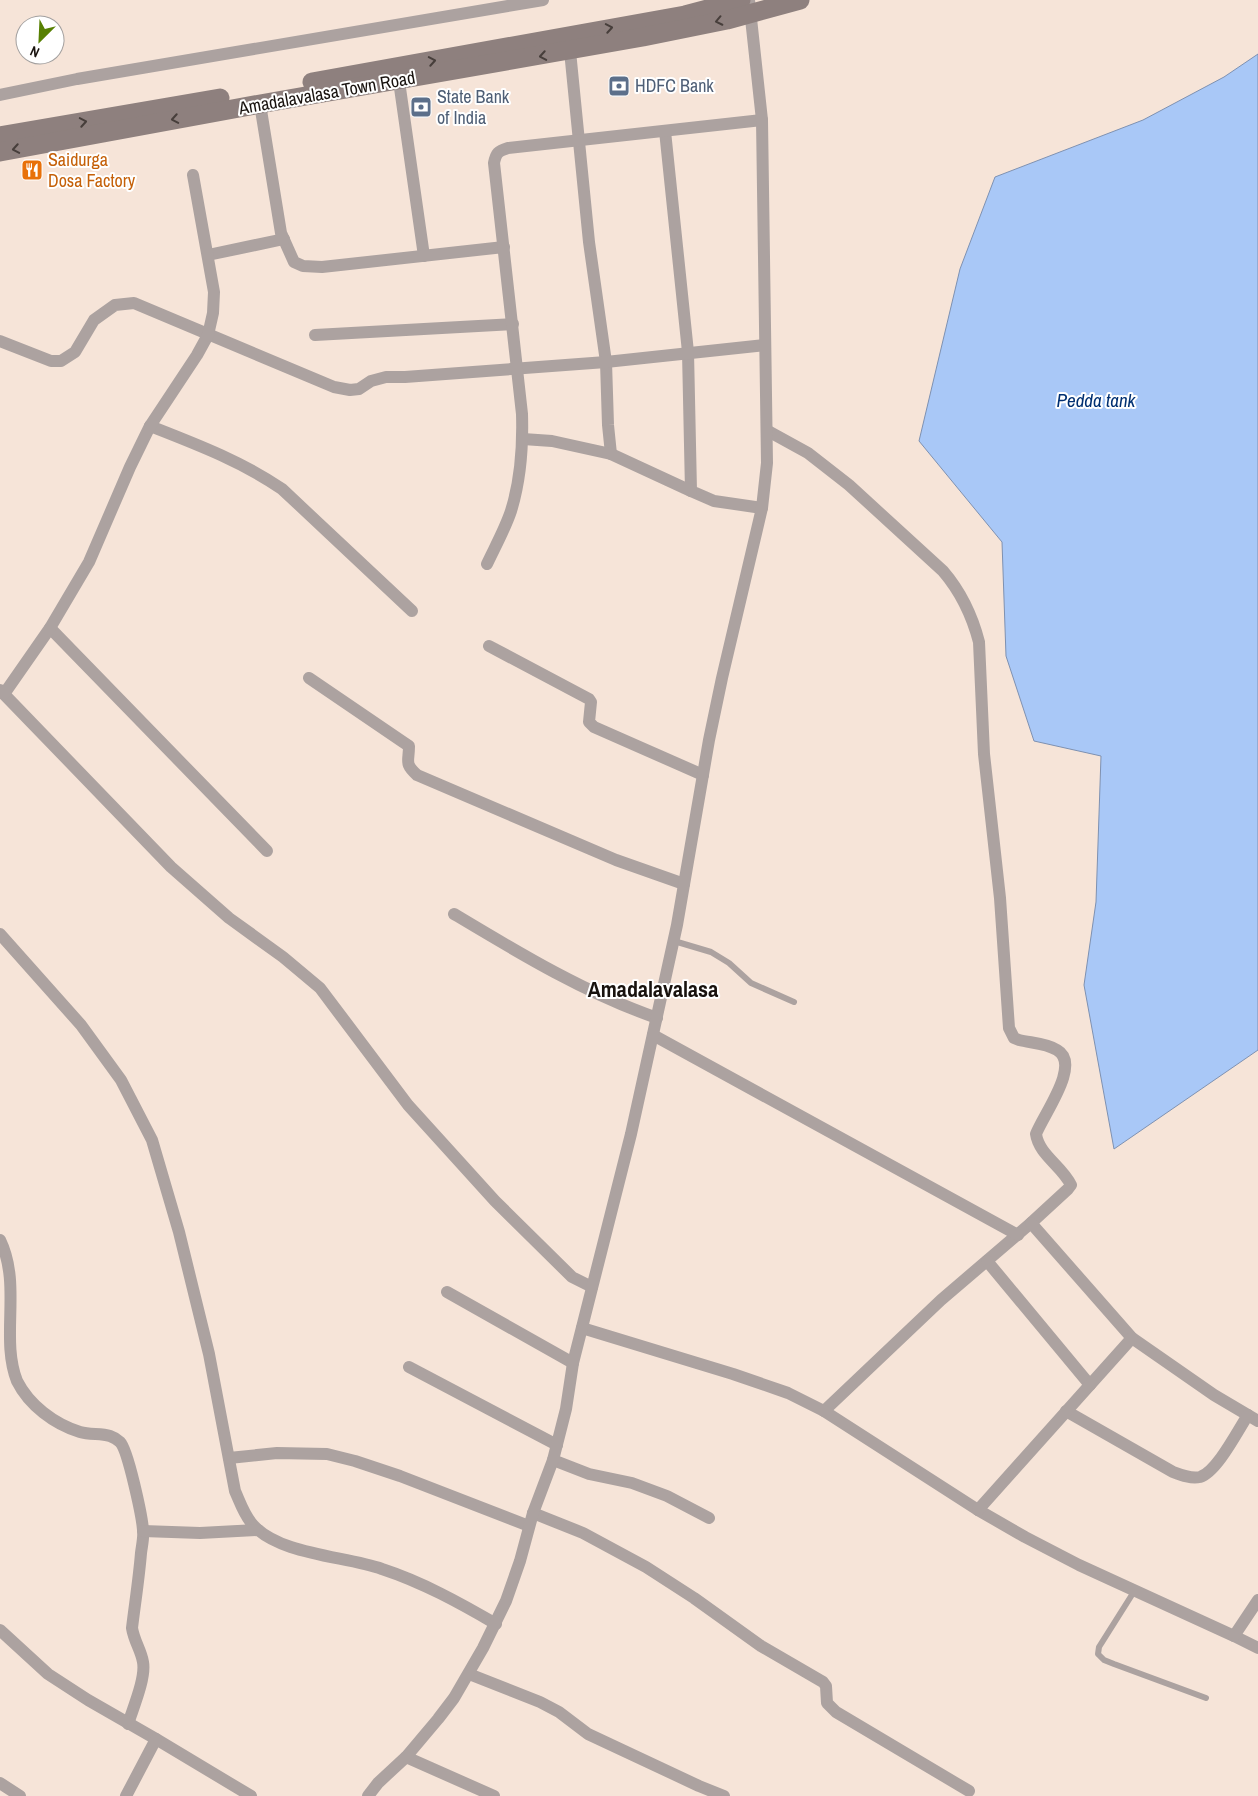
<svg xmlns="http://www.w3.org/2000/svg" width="1258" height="1796" font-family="'Archivo Narrow',sans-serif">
  <rect width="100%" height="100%" fill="#f6e4d8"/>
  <path fill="#a9c8f7" stroke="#7e91b1" d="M 1258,54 L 1258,1050 L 1114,1149 L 1084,985 L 1096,902 L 1101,756 L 1034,741 L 1006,656 L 1002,542 L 919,441 L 960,269 L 995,177 L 1143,120 L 1224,77 Z"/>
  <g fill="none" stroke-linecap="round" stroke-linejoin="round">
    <g stroke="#aca2a0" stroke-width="6">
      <path d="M 674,941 L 711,952 L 729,963 L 751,983 L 794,1002"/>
      <path d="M 1135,1590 L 1099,1647 L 1098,1654 L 1104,1660 L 1114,1664 L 1206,1698"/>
    </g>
    <g stroke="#aca2a0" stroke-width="12">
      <path d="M 570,51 L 589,242 L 606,362 L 608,425 L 611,454"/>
      <path d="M 399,81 L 424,256"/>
      <path d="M 0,95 L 77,79 L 543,0"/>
      <path d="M 260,104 L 281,233 L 294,262 L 303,266 L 322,267 L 504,247"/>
      <path d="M 665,131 L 688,352 L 691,491 L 714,501 L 762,508"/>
      <path d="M 208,255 L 284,239"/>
      <path d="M 315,335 L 513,324"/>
      <path d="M 0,341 L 51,361 L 61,361 L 75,352 L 94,320 L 115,305 L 134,303 L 334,387 L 350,390 L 359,389 L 371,381 L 386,377 L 405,377 L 606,362 L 765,345"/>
      <path d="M 150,426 C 196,444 241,461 282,489 L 412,611"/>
      <path d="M 768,431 L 808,453 L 849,485 L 943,571 C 961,592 972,615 979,642 L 984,754 L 1000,898 L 1009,1028 L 1014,1038 L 1019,1040 C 1031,1043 1046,1043 1057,1050 C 1082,1064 1043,1115 1036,1134 C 1039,1155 1062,1166 1071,1185 L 1068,1189 L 1031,1223 L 941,1300 L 824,1411"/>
      <path d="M 523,439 L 552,441 L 611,454 L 691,491"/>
      <path d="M 487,564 C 495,547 505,529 511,511 C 521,479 523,447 522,414 L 494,163 C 496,153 498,151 508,148 L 762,120"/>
      <path d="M 50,628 L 267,851"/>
      <path d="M 489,646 L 589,699 L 591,702 L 589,722 L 594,727 L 703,775"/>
      <path d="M 309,678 L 403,742 L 409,746 C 409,762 404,763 417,775 L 616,860 L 684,884"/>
      <path d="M 0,690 L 171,867 L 229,918 L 283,957 L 320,988 L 408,1105 L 495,1201 L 572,1277 L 592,1287"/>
      <path d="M 4,694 L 50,628 L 89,562 L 130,467 L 150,426 L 197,355 L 208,335 L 213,313 L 214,292 L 193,175"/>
      <path d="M 454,914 C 519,953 585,993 657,1018"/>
      <path d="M 0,934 L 81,1025 L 121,1080 L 152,1140 L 179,1232 L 209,1354 L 235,1491 C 240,1502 244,1515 253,1525 C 280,1555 345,1556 382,1569 C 422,1582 460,1603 496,1624"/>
      <path d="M 653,1035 L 1018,1235"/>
      <path d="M 1031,1223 L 1132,1338 L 1214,1395 L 1258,1421"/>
      <path d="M 0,1240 C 22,1285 0,1338 17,1381 C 29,1405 54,1424 80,1432 C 90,1435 101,1433 110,1436 C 113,1437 118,1440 120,1442 C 128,1450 142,1516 143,1530 C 144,1537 142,1545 141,1553 C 139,1578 135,1603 132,1628 C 134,1641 141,1650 143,1662 C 146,1678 133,1708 128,1724"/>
      <path d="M 987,1261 L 1090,1385"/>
      <path d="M 447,1292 L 573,1363"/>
      <path d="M 582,1328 L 733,1374 L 788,1393 L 824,1411 L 978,1510 L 1025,1537 L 1079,1565 L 1234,1636 L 1258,1648"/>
      <path d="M 409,1367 L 557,1445"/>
      <path d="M 1066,1411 L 1173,1472 C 1181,1475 1191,1479 1200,1477 C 1217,1472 1238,1430 1248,1415"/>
      <path d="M 229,1458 L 277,1453 L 327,1454 L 355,1461 L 400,1476 L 529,1526"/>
      <path d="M 553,1460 L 589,1474 L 632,1483 L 667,1496 L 709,1518"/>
      <path d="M 978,1510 L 1132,1338"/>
      <path d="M 533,1513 L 583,1533 L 646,1567 L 694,1598 L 761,1646 L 823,1682 L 826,1686 L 827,1703 L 836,1712 L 969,1791"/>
      <path d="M 143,1531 L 200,1533 L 258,1530"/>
      <path d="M 0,1630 L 48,1674 L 88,1700 L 156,1739 L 251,1796"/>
      <path d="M 1234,1636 L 1258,1600"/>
      <path d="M 469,1674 L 540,1702 L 559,1712 L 588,1734 L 699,1786 L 724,1796"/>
      <path d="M 406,1757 L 494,1796"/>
      <path d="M 0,1783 L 20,1796"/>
      <path d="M 126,1796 L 156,1739"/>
      <path d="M 368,1796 L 378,1783 L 406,1757 L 438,1719 L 454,1698 L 483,1648 L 506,1601 L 520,1561 L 533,1513 L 553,1460 L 566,1409 L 573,1363 L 631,1134 L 677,925 L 709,740 L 722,678 L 762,508 L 767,463 L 762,120 L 749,0"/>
    </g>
    <g stroke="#8e807e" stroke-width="19">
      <path d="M 312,82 L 685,15 L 741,0"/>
      <path d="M 0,136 L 220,98"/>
      <path d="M 0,152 L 260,104 L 643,37 L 727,20 L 800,0"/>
    </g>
  </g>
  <defs><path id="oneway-chevron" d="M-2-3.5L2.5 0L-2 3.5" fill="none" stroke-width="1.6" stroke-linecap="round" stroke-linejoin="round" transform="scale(1.25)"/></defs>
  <g stroke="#473e3b">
    <use href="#oneway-chevron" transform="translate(719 21) rotate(168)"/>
    <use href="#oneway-chevron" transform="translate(609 28) rotate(-10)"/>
    <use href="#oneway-chevron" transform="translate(543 56) rotate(170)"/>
    <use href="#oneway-chevron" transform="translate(432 61) rotate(-10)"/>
    <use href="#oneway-chevron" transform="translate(175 119) rotate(170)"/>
    <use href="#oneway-chevron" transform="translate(83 122) rotate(-10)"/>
    <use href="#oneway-chevron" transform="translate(16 149) rotate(170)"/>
  </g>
  <defs>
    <g id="bank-square" transform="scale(1.125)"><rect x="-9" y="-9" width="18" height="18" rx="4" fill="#5c6f8a" stroke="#fff"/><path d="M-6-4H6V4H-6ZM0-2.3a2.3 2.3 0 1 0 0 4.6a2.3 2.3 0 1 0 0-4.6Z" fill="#fff"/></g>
    <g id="restaurant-square" transform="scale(1.125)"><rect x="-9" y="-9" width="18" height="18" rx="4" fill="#e8710a" stroke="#fff"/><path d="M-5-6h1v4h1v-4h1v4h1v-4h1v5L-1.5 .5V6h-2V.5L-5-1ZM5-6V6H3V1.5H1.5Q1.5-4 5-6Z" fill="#fff"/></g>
  </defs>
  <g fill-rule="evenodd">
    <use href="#bank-square" x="619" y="86"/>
    <use href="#bank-square" x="421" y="107"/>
    <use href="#restaurant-square" x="32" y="170"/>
  </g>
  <g text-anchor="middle" stroke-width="4" stroke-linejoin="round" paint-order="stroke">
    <g font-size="18" fill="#4e5e75" stroke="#fff" text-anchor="start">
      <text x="635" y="92">HDFC Bank</text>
      <text x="437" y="103">State Bank<tspan x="437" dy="21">of India</tspan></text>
    </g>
    <g font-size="18" fill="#18120e" stroke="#fff">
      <text transform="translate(327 93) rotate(-10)" y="6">Amadalavalasa Town Road</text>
    </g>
    <g font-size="18" fill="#c56008" stroke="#fff" text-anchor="start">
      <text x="48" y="166">Saidurga<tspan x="48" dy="21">Dosa Factory</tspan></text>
    </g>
    <g font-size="19" font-style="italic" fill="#013072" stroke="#fff">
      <text x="1096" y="407">Pedda tank</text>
    </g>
    <g font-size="22" font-weight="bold" fill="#18120e" stroke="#fff">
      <text x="653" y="997">Amadalavalasa</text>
    </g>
  </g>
  <g transform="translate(40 40) rotate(204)"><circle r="24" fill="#ffffff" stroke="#a3a09f"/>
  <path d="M0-4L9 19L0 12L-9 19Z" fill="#578002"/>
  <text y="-8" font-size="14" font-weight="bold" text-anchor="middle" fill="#18120e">N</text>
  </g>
</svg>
